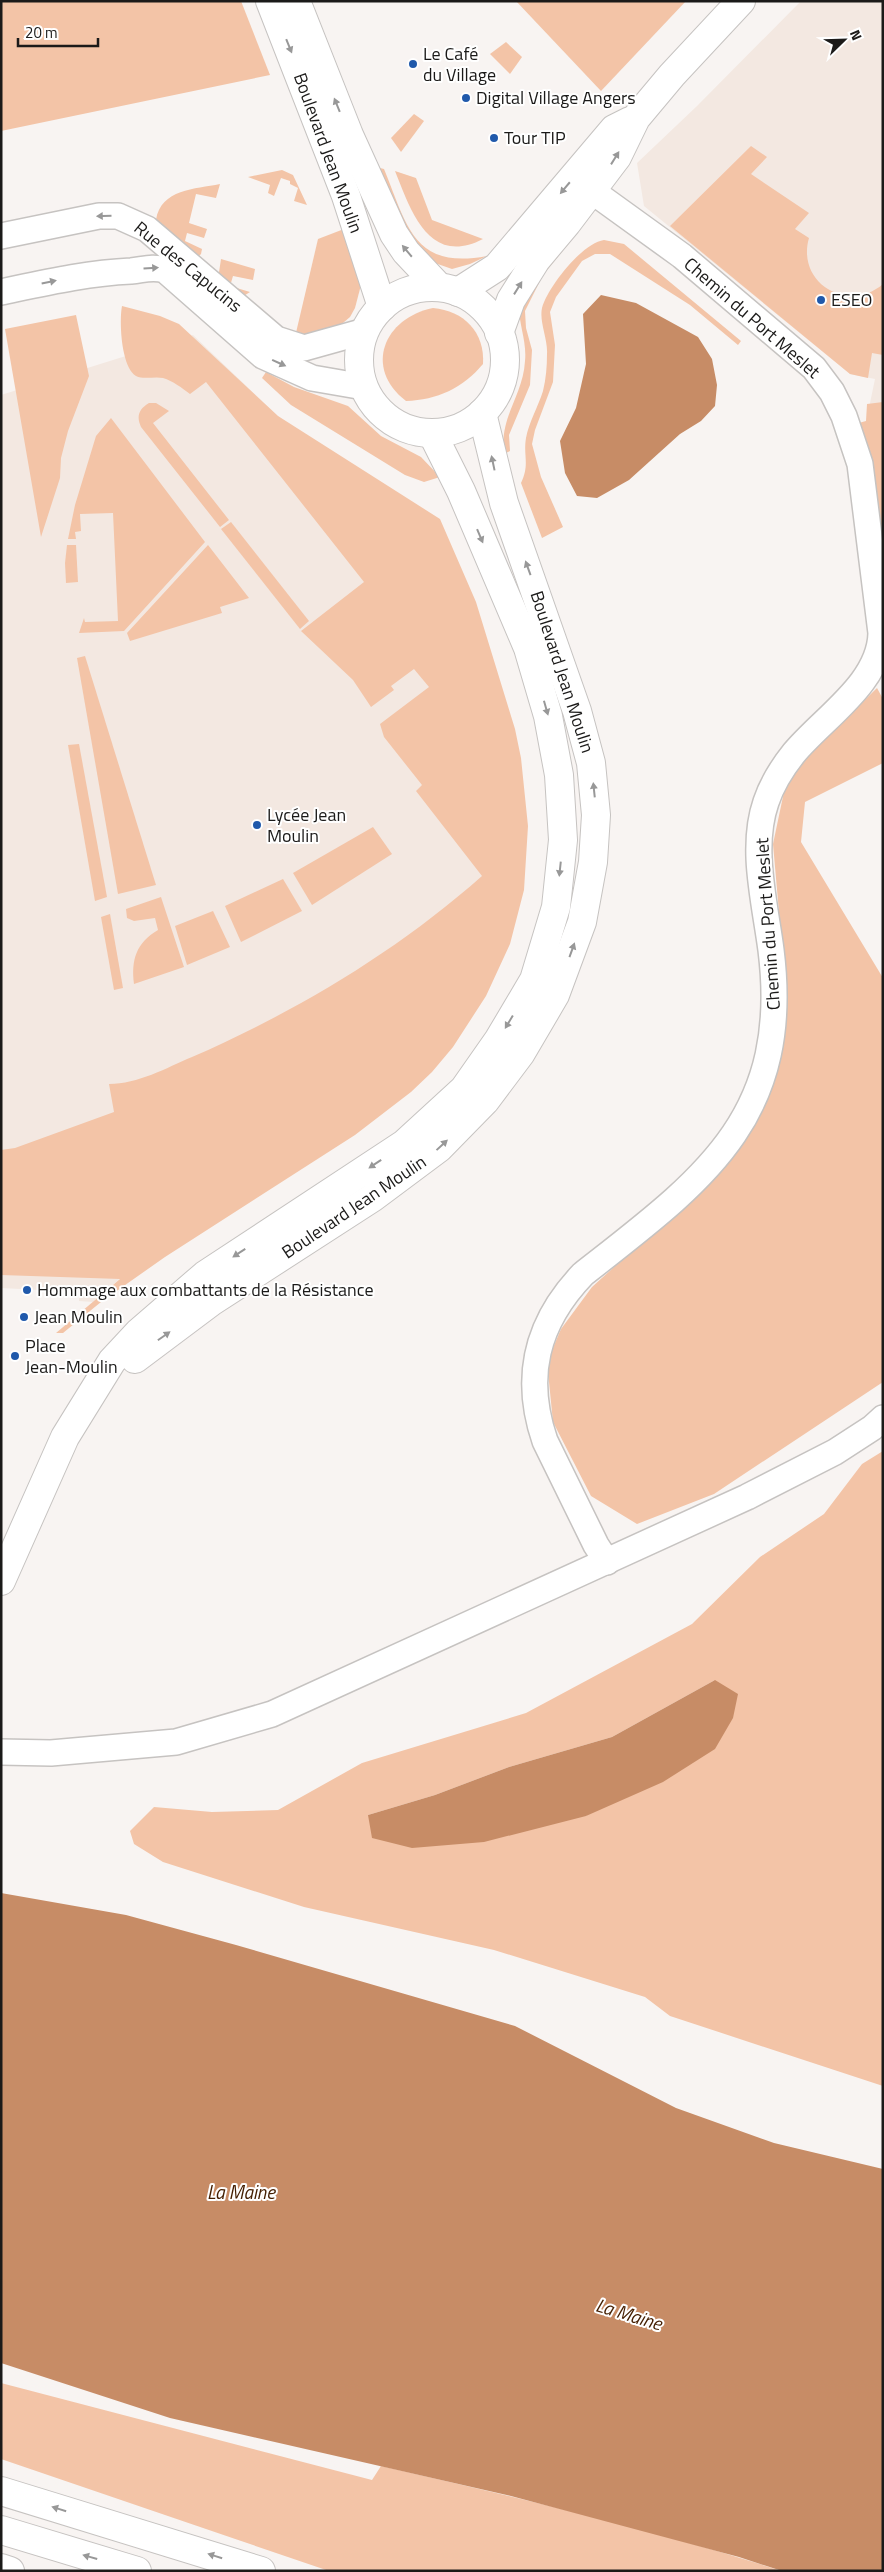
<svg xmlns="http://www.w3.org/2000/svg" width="884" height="2572" font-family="'Titillium Web',sans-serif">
  <rect width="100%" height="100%" fill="#f8f4f2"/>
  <g fill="#f3e8e1">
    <path d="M 801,1 L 883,1 L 883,521 L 870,403 L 875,379 L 850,374 L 644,206 L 637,163 L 697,106 Z"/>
    <path d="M 193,335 L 458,588 L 508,876 L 147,1255 L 93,1302 L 79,1301 L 79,1292 L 1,1288 L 1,395 Z"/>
  </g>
  <g fill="#f3c4a7" fill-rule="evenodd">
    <path d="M 1,1 L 241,1 L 270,75 L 1,131 Z"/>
    <path d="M 516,1 L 686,1 L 601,91 Z"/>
    <path d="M 506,42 L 522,57 L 510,74 L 490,54 Z"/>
    <path d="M 414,114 L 424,121 L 401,152 L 391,138 Z"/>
    <path d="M 751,146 L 767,157 L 751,174 L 809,213 L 795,229 L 809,238 C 796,283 848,314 883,284 L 883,355 L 872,353 L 868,378 L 850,374 L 670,226 Z"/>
    <path d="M 376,167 L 384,169 C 407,225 413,270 487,256 L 470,264 L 452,269 L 432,262 L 411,246 Z"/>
    <path d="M 282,170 L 293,175 L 307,205 L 294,201 L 298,188 L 290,184 L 290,181 L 281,178 L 274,196 L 268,193 L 270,185 L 248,177 Z"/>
    <path d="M 395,171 L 416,178 L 432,220 L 483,239 C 429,267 411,211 395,171 Z"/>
    <path d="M 220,184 L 216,198 L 196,194 L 189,223 L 207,229 L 204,238 L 187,233 L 185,241 L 202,249 L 201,254 L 197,258 L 156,220 C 161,189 195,189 220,184 Z"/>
    <path d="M 573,228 L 578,232 L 543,275 L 525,311 L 526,328 L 532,350 L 530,385 L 509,435 L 510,451 L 504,454 C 499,417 523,396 525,361 C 527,342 519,325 519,307 Z"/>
    <path d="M 344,229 L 361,285 L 355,308 L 350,317 L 330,334 L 295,337 L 318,239 Z"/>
    <path d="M 604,240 L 624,244 L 741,341 L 738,345 L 690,305 L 610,254 L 595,254 L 582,261 L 556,297 L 550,312 L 555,345 L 553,382 L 535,430 L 532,444 L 541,477 L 563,527 L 542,538 L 521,483 C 530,464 523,456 526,438 C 529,422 538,407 543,391 C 546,379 547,366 547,354 C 548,339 539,322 542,308 C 548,287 582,243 604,240 Z"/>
    <path d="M 221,259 L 255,269 L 253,280 L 233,276 L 230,286 L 250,292 L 242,297 L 218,279 Z"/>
    <path d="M 122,306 L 160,316 L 179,324 L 278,416 L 440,519 L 476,602 L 515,729 L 521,758 L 528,826 L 524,890 L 510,944 L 486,996 L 453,1047 L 432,1072 L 411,1092 L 355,1135 L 165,1257 L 101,1302 L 63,1333 L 56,1333 L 120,1279 L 1,1275 L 1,1150 L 15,1148 L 114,1112 L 109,1084 C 138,1084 166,1068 192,1057 C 297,1011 396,952 482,876 L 416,791 L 422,785 L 384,737 L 380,724 L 429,687 L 414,669 L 391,686 L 394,690 L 371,707 L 353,680 L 301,631 L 364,582 L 206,382 L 190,394 C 182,388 173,381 163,378 C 154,376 144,380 136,376 C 121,367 119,321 122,306 Z"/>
    <path d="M 433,308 C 464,311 485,332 483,364 C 463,388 437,400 406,401 C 363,368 384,318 433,308 Z"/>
    <path d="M 76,315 L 89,376 L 68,431 L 61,458 L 60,478 L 41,537 L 5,329 Z"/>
    <path d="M 266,372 L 294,387 L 348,406 L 381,436 L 421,457 L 440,477 L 424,482 L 405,475 L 291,405 L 262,378 Z"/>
    <path d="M 883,402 L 883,572 L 855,424 L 866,421 L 867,404 Z"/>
    <path d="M 149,403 L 156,403 L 169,411 L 153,423 L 229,520 L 220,527 L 141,427 C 136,416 139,409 149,403 Z"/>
    <path d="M 111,418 L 205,542 L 124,631 L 79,633 L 84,618 L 85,622 L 118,621 L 113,513 L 80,514 L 81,531 L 75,532 L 76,539 L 68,539 L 75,505 L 96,436 Z"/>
    <path d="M 231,522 L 309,621 L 300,629 L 221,529 Z"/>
    <path d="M 67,545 L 76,545 L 78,582 L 66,583 L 65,563 Z"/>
    <path d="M 208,545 L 249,598 L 220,607 L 222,613 L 130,641 L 127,633 Z"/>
    <path d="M 85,656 L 156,885 L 118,894 L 77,658 Z"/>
    <path d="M 877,688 L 883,699 L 883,763 L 805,802 L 801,842 L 883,978 L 883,1382 L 714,1494 L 637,1524 L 591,1496 L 553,1422 L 547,1362 L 561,1329 L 592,1287 L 730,1162 L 774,1078 L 786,992 L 773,844 L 785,787 L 809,754 Z"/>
    <path d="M 79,744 L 107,897 L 95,901 L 68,745 Z"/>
    <path d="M 373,827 L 392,854 L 312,905 L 293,873 Z"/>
    <path d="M 283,879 L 302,911 L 241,942 L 225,906 Z"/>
    <path d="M 161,897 L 184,967 L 134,984 C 131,960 136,943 158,930 L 155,918 L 134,921 L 127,918 L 126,909 Z"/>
    <path d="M 213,911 L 230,947 L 187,965 L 175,926 Z"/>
    <path d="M 110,914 L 123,988 L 114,990 L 101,917 Z"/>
    <path d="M 883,1451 L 883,2086 L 670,2016 L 645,1997 L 494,1950 L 304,1907 L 163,1862 L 134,1844 L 130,1831 L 154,1807 L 212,1812 L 278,1810 L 362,1763 L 526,1713 L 692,1624 L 760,1557 L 824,1514 L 862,1464 ZM 715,1680 L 586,1816 L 368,1815 L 435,1795 L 509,1767 L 612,1737 Z"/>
    <path d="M 1,2383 L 372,2480 L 381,2466 C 516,2497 651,2529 782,2571 L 329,2571 L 1,2459 Z"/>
  </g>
  <g fill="#c78c66">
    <path d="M 601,295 L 636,303 L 698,337 L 712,359 L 717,385 L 715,406 L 701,421 L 680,434 L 629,480 L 597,498 L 577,496 L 565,473 L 560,441 L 576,408 L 586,364 L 583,314 Z"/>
    <path d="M 715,1680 L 738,1694 L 733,1718 L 715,1749 L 663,1782 L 586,1816 L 484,1842 L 412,1848 L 372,1838 L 368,1815 L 435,1795 L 509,1767 L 612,1737 Z"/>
    <path d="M 1,1893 L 126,1915 L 236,1945 L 515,2026 L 676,2108 L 774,2143 L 883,2169 L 883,2571 L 782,2571 L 739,2557 L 511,2496 L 170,2418 L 1,2363 Z"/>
  </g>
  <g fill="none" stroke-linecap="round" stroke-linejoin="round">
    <g stroke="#c6c3c1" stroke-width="28">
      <g id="minor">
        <path d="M 592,191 L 682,256 L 814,368 L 832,392 L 844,416 L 860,464 L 881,633 C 880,683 824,717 794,753 C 782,768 772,784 766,802 C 750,848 765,903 771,950 C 792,1118 703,1180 583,1274 C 536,1323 523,1377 545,1441 L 596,1545 L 607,1562"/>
        <path d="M 1,236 L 99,216 L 118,216 L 147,229 L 276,339 L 304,348 L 365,331"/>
        <path d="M 1,292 C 44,283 87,273 131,271 C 143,270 152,266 165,270 L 263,356 L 312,378 L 364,387"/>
        <path d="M 1,1752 L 51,1753 L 176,1742 L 272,1714 L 747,1497 L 835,1452 L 872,1428 L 883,1418"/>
      </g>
    </g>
    <g stroke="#c6c3c1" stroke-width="30">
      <g id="tertiary">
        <path d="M 458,292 L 497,267 L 614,129 L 630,121"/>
        <path d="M 499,333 L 511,300 L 536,260 L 567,223 L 617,157 L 636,118 L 672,75 L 741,1"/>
      </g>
    </g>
    <g stroke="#c6c3c1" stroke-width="30">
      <g id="secondary">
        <path d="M 270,1 L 346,196 L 382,307"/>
        <path d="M 296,1 L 349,135 L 394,234 L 406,252 L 439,287"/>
        <circle cx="432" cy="360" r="73"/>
        <path d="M 135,1359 L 211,1302 L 372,1198 L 439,1148 L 485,1101 L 521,1053 L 555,995 L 582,922 L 593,862 L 596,815 L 591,763 L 577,711 L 504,503 L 482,413"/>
        <path d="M 1,1581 L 65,1437 L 112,1361 L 139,1332 L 205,1275 L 404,1144 L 464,1089 L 499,1039 L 534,980 L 556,907 L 563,840 L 559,775 L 548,716 L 528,648 L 461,491 L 432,433"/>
      </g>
    </g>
    <g stroke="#c6c3c1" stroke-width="30">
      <g id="motorway">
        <path d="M 1,2491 L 261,2571"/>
        <path d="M 1,2530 L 137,2571"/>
        <path d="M 1,2568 L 10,2571"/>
      </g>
    </g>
    <use href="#minor" stroke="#fff" stroke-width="25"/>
    <use href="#tertiary" stroke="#fff" stroke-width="28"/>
    <use href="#secondary" stroke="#fff" stroke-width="28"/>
    <use href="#motorway" stroke="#fff" stroke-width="28"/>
  </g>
  <defs><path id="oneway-solid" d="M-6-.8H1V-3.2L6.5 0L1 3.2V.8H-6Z" transform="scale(1.25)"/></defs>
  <g fill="#989898">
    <use href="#oneway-solid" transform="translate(289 46) rotate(68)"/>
    <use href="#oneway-solid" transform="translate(337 105) rotate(-112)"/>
    <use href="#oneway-solid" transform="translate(615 158) rotate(-58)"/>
    <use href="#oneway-solid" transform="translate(565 188) rotate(130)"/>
    <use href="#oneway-solid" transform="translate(104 216) rotate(178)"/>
    <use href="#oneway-solid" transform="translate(407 251) rotate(-130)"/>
    <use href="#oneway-solid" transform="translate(151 268) rotate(-4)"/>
    <use href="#oneway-solid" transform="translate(49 282) rotate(-12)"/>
    <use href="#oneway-solid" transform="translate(518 288) rotate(-58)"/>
    <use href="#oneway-solid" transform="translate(279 363) rotate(24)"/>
    <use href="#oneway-solid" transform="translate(493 463) rotate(-102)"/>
    <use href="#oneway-solid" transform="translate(480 536) rotate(67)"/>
    <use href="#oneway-solid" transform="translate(528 568) rotate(-110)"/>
    <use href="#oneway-solid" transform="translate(546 708) rotate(74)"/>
    <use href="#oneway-solid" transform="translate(594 790) rotate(-96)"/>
    <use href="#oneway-solid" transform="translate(560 869) rotate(96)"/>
    <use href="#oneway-solid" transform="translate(572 950) rotate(-70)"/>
    <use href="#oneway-solid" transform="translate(509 1022) rotate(121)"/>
    <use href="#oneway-solid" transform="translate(442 1145) rotate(-43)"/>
    <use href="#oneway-solid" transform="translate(375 1164) rotate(146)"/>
    <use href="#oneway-solid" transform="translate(239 1253) rotate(147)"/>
    <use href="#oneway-solid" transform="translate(164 1336) rotate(-35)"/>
    <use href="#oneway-solid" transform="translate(59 2509) rotate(-163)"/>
    <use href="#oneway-solid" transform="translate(215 2556) rotate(-163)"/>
    <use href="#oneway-solid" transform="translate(90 2557) rotate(-164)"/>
  </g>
  <g fill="#2059ab" stroke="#fff" stroke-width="2">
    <circle cx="413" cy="64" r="5"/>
    <circle cx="466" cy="98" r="5"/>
    <circle cx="494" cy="138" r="5"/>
    <circle cx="821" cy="300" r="5"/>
    <circle cx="257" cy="825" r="5"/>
    <circle cx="27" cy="1290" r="5"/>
    <circle cx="24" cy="1317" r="5"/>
    <circle cx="15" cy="1356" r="5"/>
  </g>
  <g text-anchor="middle" stroke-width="4" stroke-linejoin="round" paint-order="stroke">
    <g font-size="18" fill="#1b1a19" stroke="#fff" text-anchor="start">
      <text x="423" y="60">Le Café<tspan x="423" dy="21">du Village</tspan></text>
      <text x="476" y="104">Digital Village Angers</text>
      <text x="504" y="144">Tour TIP</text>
      <text x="831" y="306">ESEO</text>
      <text x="267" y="821">Lycée Jean<tspan x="267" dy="21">Moulin</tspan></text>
      <text x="37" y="1296">Hommage aux combattants de la Résistance</text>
      <text x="34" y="1323">Jean Moulin</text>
      <text x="25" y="1352">Place<tspan x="25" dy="21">Jean-Moulin</tspan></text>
    </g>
    <g font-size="18" fill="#1b1a19" stroke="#fff">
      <text transform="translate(328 153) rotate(70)" y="6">Boulevard Jean Moulin</text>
      <text transform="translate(188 267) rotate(39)" y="6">Rue des Capucins</text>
      <text transform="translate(752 318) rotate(41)" y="6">Chemin du Port Meslet</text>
      <text transform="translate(562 672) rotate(72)" y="6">Boulevard Jean Moulin</text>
      <text transform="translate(768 924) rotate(-94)" y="6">Chemin du Port Meslet</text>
      <text transform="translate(354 1207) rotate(-34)" y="6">Boulevard Jean Moulin</text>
    </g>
    <g font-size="19" font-style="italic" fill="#441e00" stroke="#fff">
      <text x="241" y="2199">La Maine</text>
      <text transform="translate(629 2314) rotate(17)" y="7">La Maine</text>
    </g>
  </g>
  <rect width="884" height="2572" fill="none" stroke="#1b1a19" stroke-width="5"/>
  <g transform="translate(844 40) rotate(67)" stroke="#ffffff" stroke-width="4" paint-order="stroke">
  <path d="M0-4L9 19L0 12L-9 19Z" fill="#1b1a19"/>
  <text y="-8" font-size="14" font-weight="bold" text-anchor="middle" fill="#1b1a19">N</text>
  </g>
  <path d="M18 38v8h80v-8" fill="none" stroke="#1b1a19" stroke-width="2.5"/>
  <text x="25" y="38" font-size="15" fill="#1b1a19" stroke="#ffffff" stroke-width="4" paint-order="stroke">20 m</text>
</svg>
